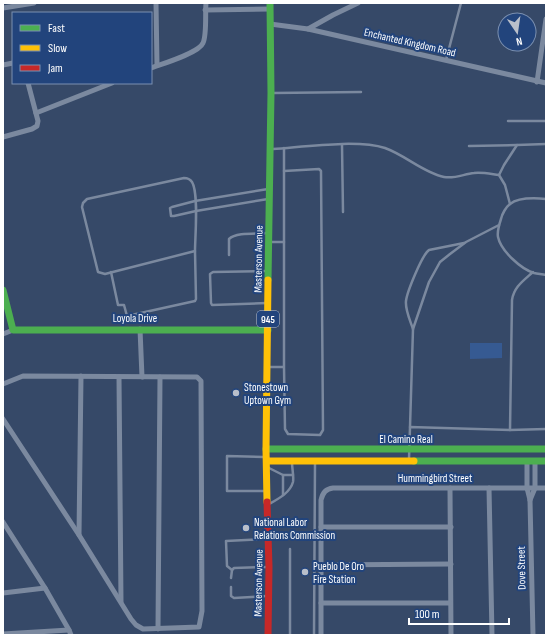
<svg xmlns="http://www.w3.org/2000/svg" width="549" height="638" font-family="'Sofia Sans Condensed',sans-serif">
  <rect width="100%" height="100%" fill="#364968"/>
  <path fill="#365a92" d="M 470,343 L 502,343 L 502,358 L 470,359 Z"/>
  <g fill="none" stroke-linecap="round" stroke-linejoin="round">
    <g stroke="#7b899f" stroke-width="2.5">
      <path d="M 446,60 L 461,3"/>
      <path d="M 273,93 L 361,92"/>
      <path d="M 508,121 L 546,121"/>
      <path d="M 342,145 L 343,212"/>
      <path d="M 469,146 L 517,145"/>
      <path d="M 284,148 L 284,171"/>
      <path d="M 273,149 C 303,147 357,139 385,148 C 405,155 424,173 444,177 C 455,179 464,174 474,173 C 482,172 491,174 499,175 L 505,185 L 510,204"/>
      <path d="M 499,175 L 504,165 L 517,145 L 546,144"/>
      <path d="M 184,178 C 187,178 190,179 192,182 C 199,193 195,237 195,251 L 105,274 L 98,272 L 82,207 L 83,203 L 87,199 Z"/>
      <path d="M 268,189 L 195,201 L 172,207 L 170,208 L 171,216 L 174,216 L 196,211 L 268,199"/>
      <path d="M 546,199 C 536,198 519,197 510,204 C 506,207 502,214 501,219 C 499,225 497,232 498,237 C 501,251 521,269 534,273 C 538,274 542,274 546,275"/>
      <path d="M 271,242 L 284,242"/>
      <path d="M 229,255 L 229,239 C 236,232 257,234 267,233"/>
      <path d="M 266,271 L 213,272 L 210,274 L 211,303 L 212,305 L 267,303"/>
      <path d="M 111,272 L 118,305 L 124,305 L 127,316 L 195,301 L 196,299 L 195,251"/>
      <path d="M 413,329 C 410,320 405,310 406,301 C 407,292 422,255 429,250 L 464,243"/>
      <path d="M 268,367 L 284,367 L 285,429 L 288,434 L 320,435 L 323,430 L 321,171 L 319,169 L 284,171 L 284,367"/>
      <path d="M 410,427 L 413,329 L 429,282 L 440,262 L 450,254 L 466,242 L 499,225"/>
      <path d="M 510,430 L 546,429"/>
      <path d="M 264,457 L 227,456 L 227,491 L 265,491"/>
      <path d="M 409,459 L 410,427 L 510,430 L 512,300 C 514,287 523,281 533,272"/>
      <path d="M 269,468 L 283,475 L 283,495"/>
      <path d="M 283,475 L 293,475"/>
      <path d="M 269,504 C 278,499 290,493 293,482 C 294,476 292,469 292,462"/>
      <path d="M 232,570 L 227,566 L 226,541 L 267,539"/>
      <path d="M 231,578 L 232,570 L 234,568 L 267,567"/>
      <path d="M 231,587 L 231,596 L 234,598 L 267,596"/>
      <path d="M 290,635 L 290,549"/>
      <path d="M 314,635 L 315,462"/>
    </g>
    <g stroke="#7b899f" stroke-width="5">
      <path d="M 156,3 L 157,65"/>
      <path d="M 3,8 L 34,3"/>
      <path d="M 205,10 L 270,9"/>
      <path d="M 270,24 L 308,29 L 546,83"/>
      <path d="M 308,29 L 333,15 L 358,3"/>
      <path d="M 3,65 L 13,63"/>
      <path d="M 151,68 C 162,64 199,53 203,43 C 207,35 205,13 206,3"/>
      <path d="M 537,82 L 546,19"/>
      <path d="M 36,113 L 112,83"/>
      <path d="M 3,137 L 32,129 L 37,126 L 38,121 L 28,83"/>
      <path d="M 140,329 L 142,377"/>
      <path d="M 3,334 L 13,330"/>
      <path d="M 119,377 L 121,602"/>
      <path d="M 3,384 L 23,376 L 197,377 L 201,381 L 202,611 L 199,627 L 143,629 L 136,625 L 131,619 L 79,535 L 3,419"/>
      <path d="M 527,461 L 527,488 L 530,500 L 533,635"/>
      <path d="M 450,488 L 451,635"/>
      <path d="M 489,488 L 492,635"/>
      <path d="M 530,500 L 535,488 L 535,461"/>
      <path d="M 3,522 L 45,588 L 69,630 L 71,635"/>
      <path d="M 321,527 L 451,527"/>
      <path d="M 79,535 L 81,376"/>
      <path d="M 321,565 L 451,564"/>
      <path d="M 3,593 L 45,588"/>
      <path d="M 321,603 L 450,603"/>
      <path d="M 158,629 L 160,377"/>
      <path d="M 3,634 L 69,630"/>
      <path d="M 321,635 L 321,500 C 323,492 326,489 333,488 L 546,488"/>
    </g>
    <g stroke="#4caf50" stroke-width="7">
      <path d="M 268,280 L 271,93 L 270,3"/>
      <path d="M 3,290 L 13,330 L 268,330"/>
      <path d="M 266,449 L 546,449"/>
      <path d="M 414,461 L 546,461"/>
    </g>
    <g stroke="#ffc107" stroke-width="7">
      <path d="M 267,461 L 414,461"/>
      <path d="M 267,502 L 266,449 L 268,280"/>
    </g>
    <path stroke="#c62828" stroke-width="7" d="M 267,502 L 269,567 L 268,635"/>
  </g>
  <g fill="#b9bfca" stroke="#22447c" stroke-width="1.5">
    <circle cx="236" cy="393" r="4"/>
    <circle cx="246" cy="528" r="4"/>
    <circle cx="305" cy="572" r="4"/>
  </g>
  <g text-anchor="middle" stroke-width="4" stroke-linejoin="round" paint-order="stroke">
    <rect fill="#22447c" stroke="#bdc7d8" stroke-width="1" x="257" y="311" width="22" height="16" rx="3"/>
    <g font-size="10" font-weight="bold" fill="#fff">
      <text x="268" y="323">945</text>
    </g>
    <g font-size="11" fill="#fff" stroke="#22447c">
      <text transform="translate(410 42) rotate(13)" y="4">Enchanted Kingdom Road</text>
      <text transform="translate(258 259) rotate(-89)" y="4">Masterson Avenue</text>
      <text x="135" y="322">Loyola Drive</text>
      <text x="406" y="443">El Camino Real</text>
      <text x="435" y="482">Hummingbird Street</text>
      <text transform="translate(521 568) rotate(-91)" y="4">Dove Street</text>
      <text transform="translate(258 583) rotate(-89)" y="4">Masterson Avenue</text>
    </g>
    <g font-size="11" fill="#fff" stroke="#22447c" text-anchor="start">
      <text x="244" y="391">Stonestown<tspan x="244" dy="13">Uptown Gym</tspan></text>
      <text x="254" y="526">National Labor<tspan x="254" dy="13">Relations Commission</tspan></text>
      <text x="313" y="570">Pueblo De Oro<tspan x="313" dy="13">Fire Station</tspan></text>
    </g>
  </g>
  <rect width="549" height="638" fill="none" stroke="#ffffff" stroke-width="8"/>
  <rect x="12" y="12" width="140" height="72" fill="#22447c" stroke="#7a8fb0"/>
  <rect x="20" y="25" width="20" height="6" fill="#4caf50" stroke="#7a8fb0"/>
  <text x="48" y="32" font-size="12" fill="#ffffff">Fast</text>
  <rect x="20" y="45" width="20" height="6" fill="#ffc107" stroke="#7a8fb0"/>
  <text x="48" y="52" font-size="12" fill="#ffffff">Slow</text>
  <rect x="20" y="65" width="20" height="6" fill="#c62828" stroke="#7a8fb0"/>
  <text x="48" y="72" font-size="12" fill="#ffffff">Jam</text>
  <g transform="translate(517 32) rotate(167)"><circle r="19" fill="#22447c" stroke="#7a8fb0"/>
  <path d="M0-3L7 15L0 10L-7 15Z" fill="#b9bfca"/>
  <text y="-6" font-size="11" font-weight="bold" text-anchor="middle" fill="#ffffff">N</text>
  </g>
  <path d="M409 618v6h100v-6" fill="none" stroke="#ffffff" stroke-width="2"/>
  <text x="415" y="618" font-size="12" fill="#ffffff" stroke="#22447c" stroke-width="3" paint-order="stroke">100 m</text>
</svg>
